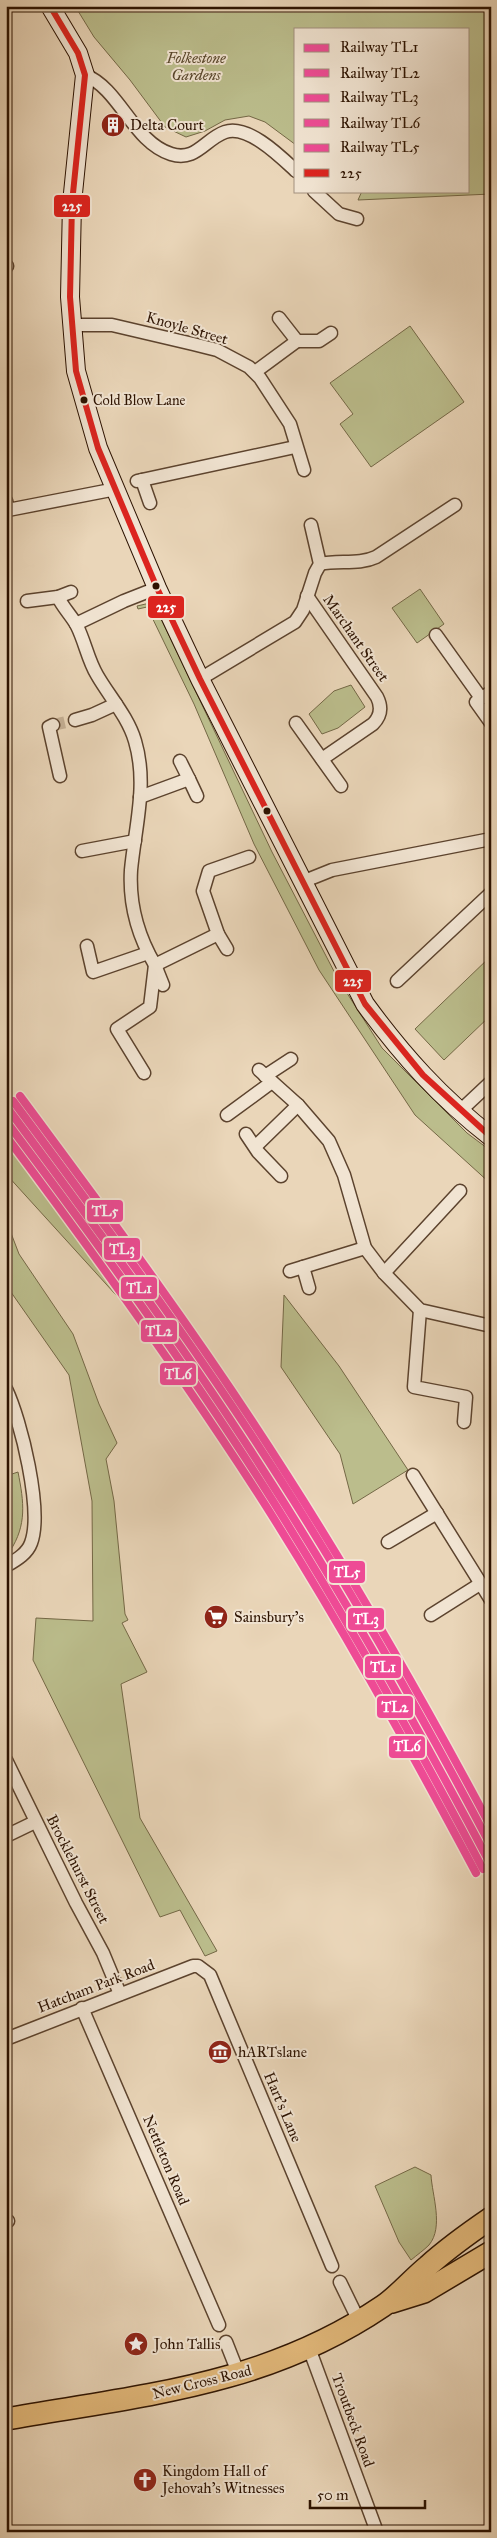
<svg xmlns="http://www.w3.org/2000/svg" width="497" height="2538" font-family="'IM FELL Great Primer',serif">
  <rect width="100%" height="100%" fill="#ead6b9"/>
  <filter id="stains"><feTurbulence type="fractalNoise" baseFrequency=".004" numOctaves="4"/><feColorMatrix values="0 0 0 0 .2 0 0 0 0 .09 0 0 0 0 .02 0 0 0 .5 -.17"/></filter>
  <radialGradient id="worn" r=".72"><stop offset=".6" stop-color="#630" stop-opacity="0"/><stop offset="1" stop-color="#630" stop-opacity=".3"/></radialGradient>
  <g fill="#bbbd8c" stroke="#746846">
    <path d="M 75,6 L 478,6 L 491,13 L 491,194 L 358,200 L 362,191 L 468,191 L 468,29 L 296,29 L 296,145 L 265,122 L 249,116 L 225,120 L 205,131 L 186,137 L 165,127 L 130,80 L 94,37 Z"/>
    <path d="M 410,326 L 464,402 L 371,467 L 340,424 L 353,414 L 330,383 Z"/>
    <path d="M 420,589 L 444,624 L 417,643 L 392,608 Z"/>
    <path d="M 150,603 L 156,608 L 272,852 L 338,979 L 382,1048 L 467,1133 L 491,1151 L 491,1184 L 415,1115 L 319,970 L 254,844 L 194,704 L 147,607 L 138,609 L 137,606 Z"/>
    <path d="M 351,685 L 365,707 L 338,728 L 322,734 L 309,714 L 334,691 Z"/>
    <path d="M 491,956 L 491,1015 L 444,1060 L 415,1029 Z"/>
    <path d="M 6,1132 L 129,1295 L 131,1308 L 116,1295 L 6,1174 Z"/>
    <path d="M 6,1220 L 19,1254 L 73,1334 L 99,1404 L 117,1443 L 106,1459 L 114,1501 L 125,1614 L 128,1620 L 122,1623 L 147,1672 L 121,1684 L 140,1818 L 217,1951 L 205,1956 L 180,1910 L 160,1917 L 33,1660 L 36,1618 L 93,1621 L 92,1501 L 69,1375 L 6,1285 Z"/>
    <path d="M 284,1295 L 339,1366 L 408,1470 L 353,1504 L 340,1454 L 281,1367 Z"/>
    <path d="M 18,1472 C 24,1502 27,1525 10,1551 L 6,1544 L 6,1476 Z"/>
    <path d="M 415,2167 L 431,2175 C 432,2195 444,2227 429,2245 C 424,2250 417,2255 411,2260 L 399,2242 L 375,2186 Z"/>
  </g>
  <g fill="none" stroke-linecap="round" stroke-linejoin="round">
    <path stroke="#c4af94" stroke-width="12" stroke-dasharray="12 6" stroke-linecap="butt" d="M 53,725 L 75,720"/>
    <g stroke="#5c432e" stroke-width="15">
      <g id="minor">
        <path d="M 85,75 C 120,89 133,142 171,154 C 196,162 205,139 225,132 C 248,124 281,157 296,171"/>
        <path d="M 314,191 L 339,214 L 357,219"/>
        <path d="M 6,266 L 7,266"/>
        <path d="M 279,318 L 297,341 L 319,341 L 331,333"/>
        <path d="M 73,325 L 112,325 L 193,344 L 217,350 L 249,367 L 260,378 L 290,424 L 304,470"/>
        <path d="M 255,372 L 297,341"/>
        <path d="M 142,480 L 150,503"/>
        <path d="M 137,481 L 295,447"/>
        <path d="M 6,501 L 8,510 L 116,489"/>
        <path d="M 320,564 C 339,560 359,565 376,557 L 455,505"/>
        <path d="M 307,596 L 377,697 C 382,707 381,716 373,724 L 322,759"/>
        <path d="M 58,597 C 63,608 72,616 77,626 C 85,642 88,660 97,675 C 109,696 128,717 135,741 C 148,784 135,827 131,870 C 129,903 138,936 155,965 L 218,934 L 203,891 L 209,871 L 249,857"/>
        <path d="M 27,601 L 58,597 L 71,592"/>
        <path d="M 76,624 L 124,601 L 157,588"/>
        <path d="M 436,635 L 481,698"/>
        <path d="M 200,679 L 295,622 L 303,610 L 315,573 L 320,564 L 311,525"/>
        <path d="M 491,692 L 476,702 L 491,723"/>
        <path d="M 75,720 L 92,715 L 116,704"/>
        <path d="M 296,723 L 341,786"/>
        <path d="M 53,725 L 49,727 L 60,776"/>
        <path d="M 180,761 L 189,779"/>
        <path d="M 140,797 L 189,779 L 197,796"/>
        <path d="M 82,851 L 135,841"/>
        <path d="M 302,882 L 332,870 L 491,839"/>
        <path d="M 218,934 L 227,949"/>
        <path d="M 87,946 L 93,972 L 148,953"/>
        <path d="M 397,981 L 491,893"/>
        <path d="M 259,1070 L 298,1105 L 329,1141 L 344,1175 L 365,1248 L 384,1273 L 420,1310 L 491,1326"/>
        <path d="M 144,1073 L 117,1029 L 150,1007 L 155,965 L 163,985"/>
        <path d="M 265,1076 L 291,1059"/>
        <path d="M 459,1112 L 491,1082"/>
        <path d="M 227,1115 L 272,1082"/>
        <path d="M 246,1134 L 258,1152 L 281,1176"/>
        <path d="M 256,1146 L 298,1105"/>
        <path d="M 303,1267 L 309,1288"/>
        <path d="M 290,1271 L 365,1248"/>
        <path d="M 384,1273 L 460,1191"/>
        <path d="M 420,1310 L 414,1387 L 466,1397 L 464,1422"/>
        <path d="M 6,1389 C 21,1420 43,1511 31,1543 C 27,1554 16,1560 6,1566"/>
        <path d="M 413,1475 L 491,1600"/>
        <path d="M 388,1542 L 437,1513"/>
        <path d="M 431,1615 L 480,1584"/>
        <path d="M 6,1760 L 76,1903 L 103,1953 L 120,1994"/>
        <path d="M 6,1836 L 35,1822"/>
        <path d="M 82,2008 L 219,2325"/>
        <path d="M 6,2039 L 193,1966 L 198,1966 L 210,1975 L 332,2266"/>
        <path d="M 6,2221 L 8,2221"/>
        <path d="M 340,2282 L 359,2321"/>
        <path d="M 226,2342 L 239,2375"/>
        <path d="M 309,2348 L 377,2532"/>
      </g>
    </g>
    <g stroke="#2c1200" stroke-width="20">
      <path id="secondary" d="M 50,6 L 78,53 L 85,75 L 72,203 L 70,297 L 76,371 L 98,448 L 157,588 L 200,679 L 365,1004 C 403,1056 440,1097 491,1137"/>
    </g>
    <g stroke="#2c1200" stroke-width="24">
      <g id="trunk">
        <path d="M 392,2302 L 424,2292 L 491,2252"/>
        <path d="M 6,2419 C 142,2395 265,2386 383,2306 C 399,2295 413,2278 428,2266 C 448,2248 469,2233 491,2218"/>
      </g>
    </g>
    <use href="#minor" stroke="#f1e4d2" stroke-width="12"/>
    <use href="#secondary" stroke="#f1e4d2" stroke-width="18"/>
    <use href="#trunk" stroke="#e5bb7c" stroke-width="21"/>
    <g stroke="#f1e4d2" stroke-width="10">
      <path id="bus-1" d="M 50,6 L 78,53 L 85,75 L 72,203 L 70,297 L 76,371 L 98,448 L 157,588 L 200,679 L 365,1004 L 423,1075 L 491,1137"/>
    </g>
    <use href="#bus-1" stroke="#dc241f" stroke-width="6"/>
    <g stroke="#f1e4d2" stroke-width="11">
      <path id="rail-1" d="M 6,1106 C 98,1230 190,1354 272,1484 C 351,1607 422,1735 491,1865"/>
    </g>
    <g stroke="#f1e4d2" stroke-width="11">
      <path id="rail-2" d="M 6,1121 C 96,1241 185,1363 266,1490 C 344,1613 415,1740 483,1869"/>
    </g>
    <g stroke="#f1e4d2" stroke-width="11">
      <path id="rail-3" d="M 13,1101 C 105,1225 197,1349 280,1479 C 356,1598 425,1721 491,1846"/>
    </g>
    <g stroke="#f1e4d2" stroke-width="11">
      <path id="rail-4" d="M 6,1136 C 93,1252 178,1370 257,1492 C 336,1615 407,1744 476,1873"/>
    </g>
    <g stroke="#f1e4d2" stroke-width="11">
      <path id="rail-5" d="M 20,1096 C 112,1220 204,1344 287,1475 C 360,1589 427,1707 491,1827"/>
    </g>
    <use href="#rail-1" stroke="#ee4b95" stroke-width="8"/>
    <use href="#rail-2" stroke="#ee4b95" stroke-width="8"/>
    <use href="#rail-3" stroke="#ee4b95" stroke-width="8"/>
    <use href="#rail-4" stroke="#ee4b95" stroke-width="8"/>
    <use href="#rail-5" stroke="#ee4b95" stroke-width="8"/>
  </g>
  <defs>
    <g id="building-disc" transform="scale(1.25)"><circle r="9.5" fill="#8f2418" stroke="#f1e4d2"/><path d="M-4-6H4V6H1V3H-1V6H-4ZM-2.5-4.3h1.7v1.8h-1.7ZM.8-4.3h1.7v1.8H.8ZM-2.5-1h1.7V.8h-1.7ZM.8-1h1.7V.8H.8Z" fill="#fff"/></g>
    <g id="supermarket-disc" transform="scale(1.25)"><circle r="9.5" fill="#8f2418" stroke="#f1e4d2"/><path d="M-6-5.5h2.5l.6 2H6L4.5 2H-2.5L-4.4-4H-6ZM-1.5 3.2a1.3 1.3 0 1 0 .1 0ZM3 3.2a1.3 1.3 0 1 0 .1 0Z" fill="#fff"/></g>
    <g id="museum-disc" transform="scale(1.25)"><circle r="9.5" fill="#8f2418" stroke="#f1e4d2"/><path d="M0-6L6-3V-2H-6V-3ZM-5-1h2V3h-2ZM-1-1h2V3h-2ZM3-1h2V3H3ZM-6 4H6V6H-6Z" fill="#fff"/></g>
    <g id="sight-disc" transform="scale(1.25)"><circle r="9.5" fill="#8f2418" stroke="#f1e4d2"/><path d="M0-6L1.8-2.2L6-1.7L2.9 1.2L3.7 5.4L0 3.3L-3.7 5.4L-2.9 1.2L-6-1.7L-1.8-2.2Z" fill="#fff"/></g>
    <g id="church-disc" transform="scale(1.25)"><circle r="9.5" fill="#8f2418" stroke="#f1e4d2"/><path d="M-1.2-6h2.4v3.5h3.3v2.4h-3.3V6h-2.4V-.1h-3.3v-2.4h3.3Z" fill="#fff"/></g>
  </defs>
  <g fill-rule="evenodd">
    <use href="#building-disc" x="113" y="125"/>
    <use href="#supermarket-disc" x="216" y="1617"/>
    <use href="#museum-disc" x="220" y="2052"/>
    <use href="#sight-disc" x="136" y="2344"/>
    <use href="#church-disc" x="145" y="2480"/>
  </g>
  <g fill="#2c1200" stroke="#f1e4d2" stroke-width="2">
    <circle cx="84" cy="400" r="4.5"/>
    <circle cx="156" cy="586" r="4.5"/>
    <circle cx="267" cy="811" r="4.5"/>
  </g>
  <g text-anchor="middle" stroke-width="4" stroke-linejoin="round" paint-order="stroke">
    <g font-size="14" fill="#2c1200" stroke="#f1e4d2" text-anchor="start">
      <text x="93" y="405">Cold Blow Lane</text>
    </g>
    <g font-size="15" font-style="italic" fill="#57452a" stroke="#f1e4d2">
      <text x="196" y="63">Folkestone<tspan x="196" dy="17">Gardens</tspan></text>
    </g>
    <g font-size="15" fill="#2c1200" stroke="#f1e4d2" text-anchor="start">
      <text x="130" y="130">Delta Court</text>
      <text x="234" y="1622">Sainsbury's</text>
      <text x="238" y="2057">hARTslane</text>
      <text x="154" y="2349">John Tallis</text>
      <text x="162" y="2476">Kingdom Hall of<tspan x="162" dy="17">Jehovah's Witnesses</tspan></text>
    </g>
    <g font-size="15" fill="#2c1200" stroke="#f1e4d2">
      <text transform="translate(187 328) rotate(16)" y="5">Knoyle Street</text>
      <text transform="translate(356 638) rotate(55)" y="5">Marchant Street</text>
      <text transform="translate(78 1869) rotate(63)" y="5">Brocklehurst Street</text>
      <text transform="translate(96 1986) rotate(-21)" y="5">Hatcham Park Road</text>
      <text transform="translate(283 2107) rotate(67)" y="5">Hart's Lane</text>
      <text transform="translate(166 2160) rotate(67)" y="5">Nettleton Road</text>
      <text transform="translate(202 2382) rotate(-14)" y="5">New Cross Road</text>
      <text transform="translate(353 2420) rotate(70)" y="5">Troutbeck Road</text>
    </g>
  </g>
  <g stroke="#f1e4d2" stroke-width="2">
    <rect x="53" y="194" width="38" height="24" rx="5" fill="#dc241f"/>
    <rect x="147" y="595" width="38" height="24" rx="5" fill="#dc241f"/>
    <rect x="334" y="969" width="38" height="24" rx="5" fill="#dc241f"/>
    <rect x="86" y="1199" width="38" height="24" rx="5" fill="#ee4b95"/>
    <rect x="103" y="1237" width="38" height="24" rx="5" fill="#ee4b95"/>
    <rect x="120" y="1276" width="38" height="24" rx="5" fill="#ee4b95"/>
    <rect x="140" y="1319" width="38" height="24" rx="5" fill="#ee4b95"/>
    <rect x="159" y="1362" width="38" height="24" rx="5" fill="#ee4b95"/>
    <rect x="328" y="1560" width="38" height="24" rx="5" fill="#ee4b95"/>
    <rect x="347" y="1607" width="38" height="24" rx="5" fill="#ee4b95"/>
    <rect x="364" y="1655" width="38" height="24" rx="5" fill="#ee4b95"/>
    <rect x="376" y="1695" width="38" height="24" rx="5" fill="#ee4b95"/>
    <rect x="388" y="1735" width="38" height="24" rx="5" fill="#ee4b95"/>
  </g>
  <g font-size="14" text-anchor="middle" font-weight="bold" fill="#fff">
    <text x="72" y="211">225</text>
    <text x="166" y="612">225</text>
    <text x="353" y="986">225</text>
    <text x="105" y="1216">TL5</text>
    <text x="122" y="1254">TL3</text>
    <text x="139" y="1293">TL1</text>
    <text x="159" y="1336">TL2</text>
    <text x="178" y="1379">TL6</text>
    <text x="347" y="1577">TL5</text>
    <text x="366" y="1624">TL3</text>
    <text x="383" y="1672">TL1</text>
    <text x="395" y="1712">TL2</text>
    <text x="407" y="1751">TL6</text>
  </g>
  <rect width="497" height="2538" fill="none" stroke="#ead6b9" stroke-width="25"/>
  <rect x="8" y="8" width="482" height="2523" fill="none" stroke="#2c1200" stroke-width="2.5"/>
  <rect x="12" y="12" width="472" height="2513" fill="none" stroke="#2c1200"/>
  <rect x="294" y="28" width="175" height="165" fill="#f1e4d2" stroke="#a2907e"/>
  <rect x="304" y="44" width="25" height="8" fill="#ee4b95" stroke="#a2907e"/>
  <text x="340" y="52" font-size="15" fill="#2c1200">Railway TL1</text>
  <rect x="304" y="69" width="25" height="8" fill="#ee4b95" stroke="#a2907e"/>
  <text x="340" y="78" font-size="15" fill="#2c1200">Railway TL2</text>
  <rect x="304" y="94" width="25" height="8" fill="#ee4b95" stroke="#a2907e"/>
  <text x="340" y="102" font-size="15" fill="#2c1200">Railway TL3</text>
  <rect x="304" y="119" width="25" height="8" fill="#ee4b95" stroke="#a2907e"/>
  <text x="340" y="128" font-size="15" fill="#2c1200">Railway TL6</text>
  <rect x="304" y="144" width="25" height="8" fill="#ee4b95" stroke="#a2907e"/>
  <text x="340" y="152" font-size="15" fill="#2c1200">Railway TL5</text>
  <rect x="304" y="169" width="25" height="8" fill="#dc241f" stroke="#a2907e"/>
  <text x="340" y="178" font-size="15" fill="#2c1200">225</text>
  <path d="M310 2500v8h115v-8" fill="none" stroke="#2c1200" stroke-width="2.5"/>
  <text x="317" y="2500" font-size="15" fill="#2c1200" stroke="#f1e4d2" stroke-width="4" paint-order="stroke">50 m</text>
  <rect width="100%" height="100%" filter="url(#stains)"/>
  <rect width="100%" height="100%" fill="url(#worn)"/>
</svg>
